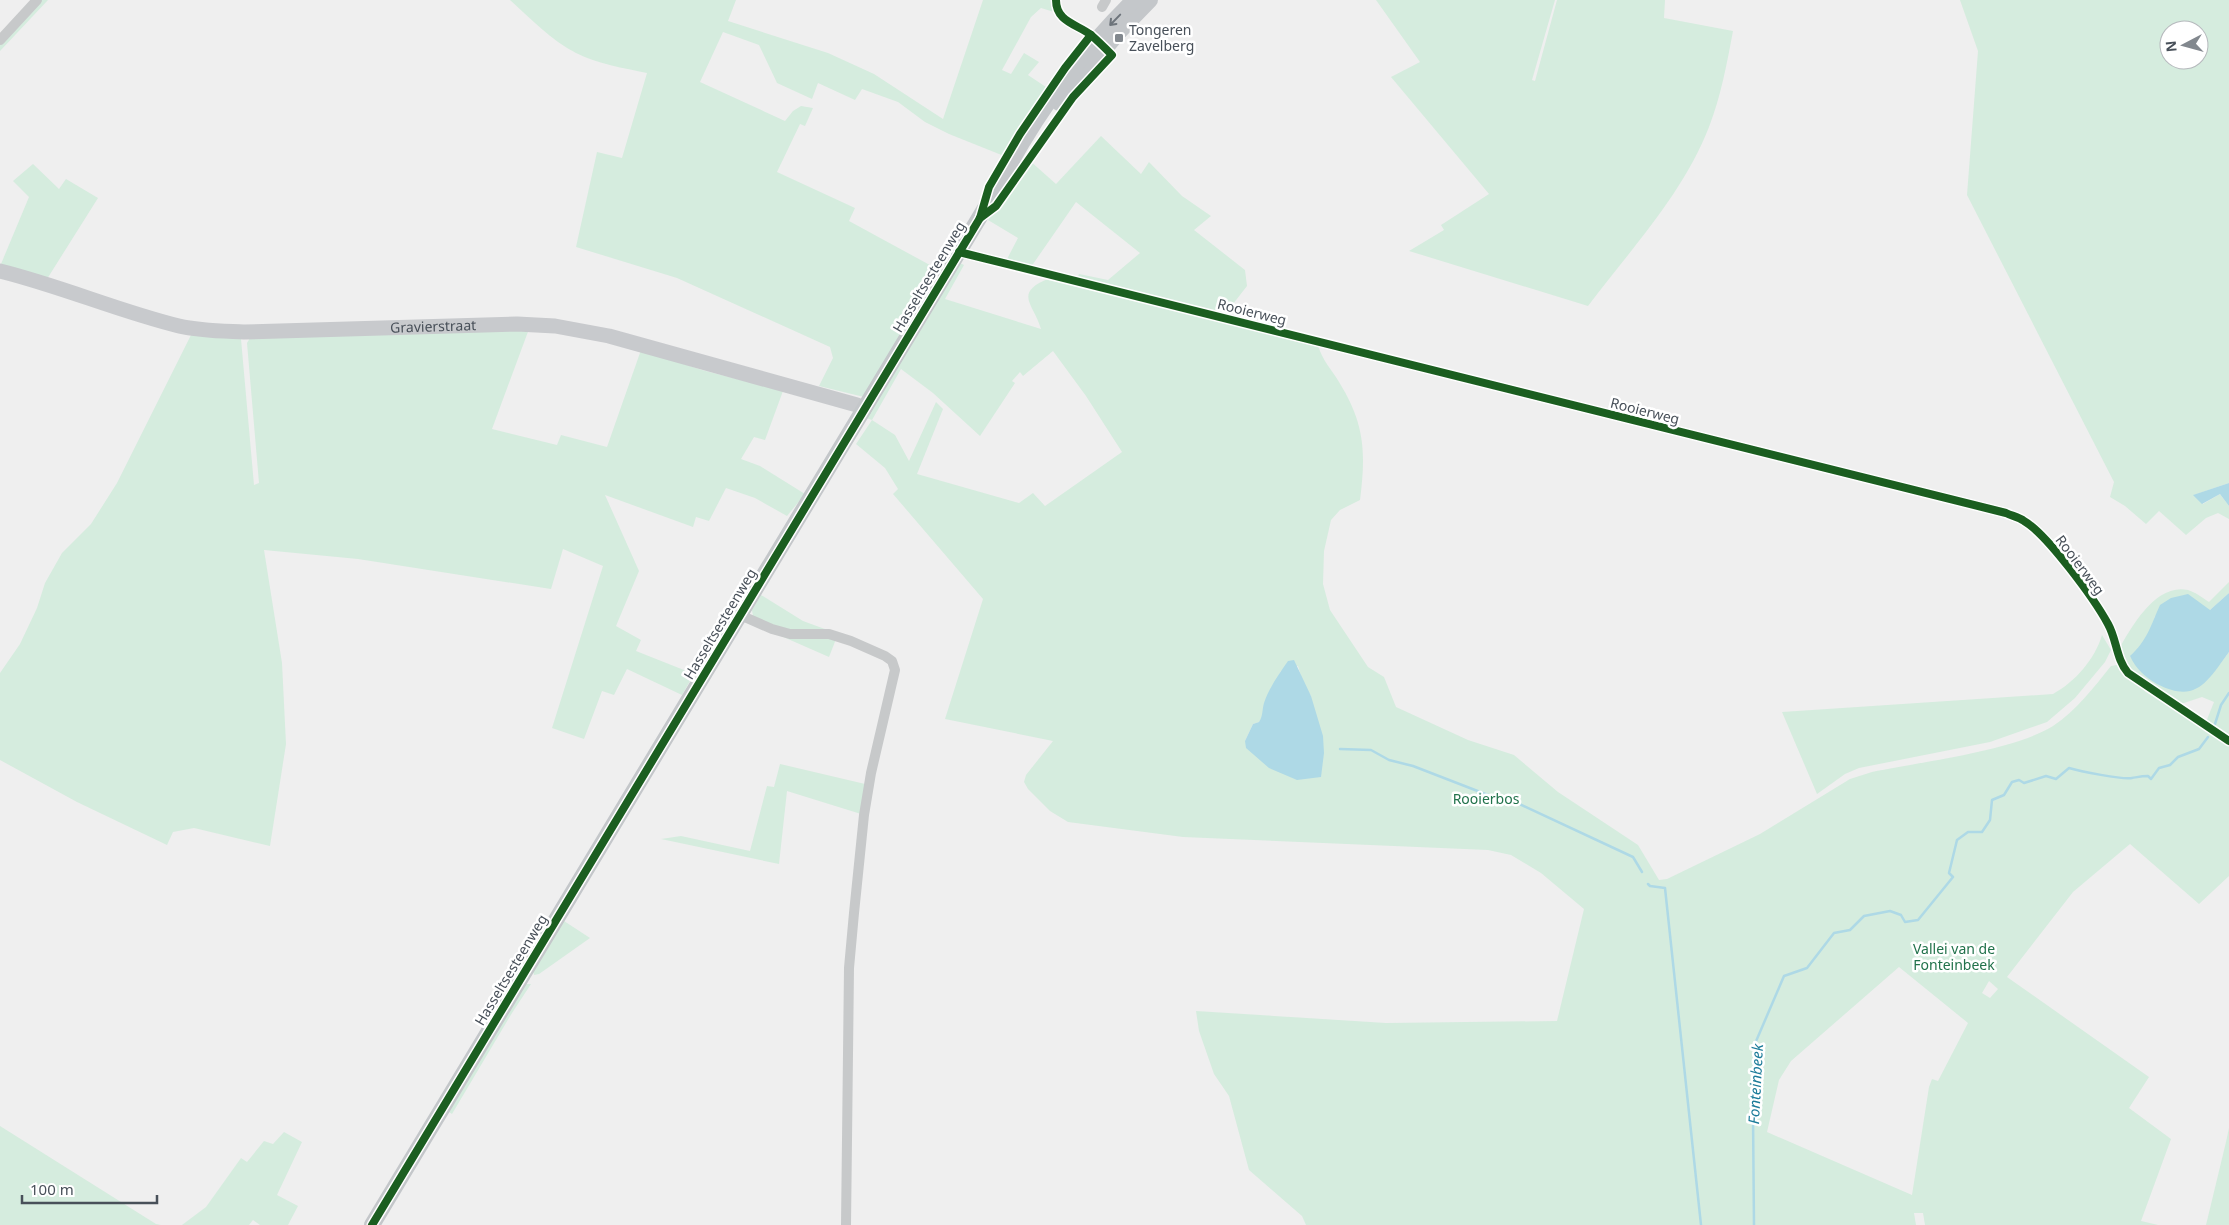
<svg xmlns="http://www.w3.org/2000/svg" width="2229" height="1225" font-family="'Noto Sans',sans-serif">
  <rect width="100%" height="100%" fill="#efefef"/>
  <g fill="#d5ecde" fill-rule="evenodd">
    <path d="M 40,0 L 48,0 L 0,51 L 0,44 Z"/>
    <path d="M 510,0 L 736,0 L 728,21 L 828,53 L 874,74 L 943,119 L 983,0 L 1052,0 L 1054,12 L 1041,8 L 1031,17 L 1002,70 L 1011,74 L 1024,53 L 1039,62 L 1028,75 L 1046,87 L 1024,120 L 1004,156 L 949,134 L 925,122 L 898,102 L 862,89 L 855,100 L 818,83 L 812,99 L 777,83 L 759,45 L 723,32 L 700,82 L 785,121 L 793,111 L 801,106 L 813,108 L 805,126 L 800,124 L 777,172 L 855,208 L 849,221 L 939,270 L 864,397 L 819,386 L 833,358 L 830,347 L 677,278 L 576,247 L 597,152 L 622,158 L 647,73 C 624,68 597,64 576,53 C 552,41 530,18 510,0 Z"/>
    <path d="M 1376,0 L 1555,0 L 1532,80 L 1535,81 L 1557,0 L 1665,0 L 1664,18 L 1733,31 C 1727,63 1721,96 1709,127 C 1683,194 1631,249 1588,306 L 1409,251 L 1444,230 L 1441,225 L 1489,194 L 1391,77 L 1420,62 Z"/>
    <path d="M 1960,0 L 2229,0 L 2229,483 L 2194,495 L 2203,504 L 2220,494 L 2229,506 L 2229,519 L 2218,513 L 2206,518 L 2186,535 L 2159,511 L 2146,524 L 2125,506 L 2110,497 L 2114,482 L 1967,195 L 1978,51 ZM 2169,30 L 2199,30 L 2199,60 L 2169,60 Z"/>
    <path d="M 1101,136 L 1141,174 L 1149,162 L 1182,196 L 1211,216 L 1194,230 L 1245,270 L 1247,286 L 1226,313 L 1077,279 L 1079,274 L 1108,280 L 1140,253 L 1076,202 L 1031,267 L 1006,261 L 1018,238 L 988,220 L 1029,160 L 1056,184 Z"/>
    <path d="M 33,164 L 59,189 L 66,179 L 98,198 L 47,279 L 1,264 L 29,197 L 13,181 Z"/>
    <path d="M 960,263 L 964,265 L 945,299 L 1041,329 C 1034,304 1012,293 1050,278 L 1318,345 C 1322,360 1332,370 1339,382 C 1365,424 1366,452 1360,500 L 1340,510 L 1331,520 L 1324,551 L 1323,584 L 1330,610 L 1368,667 L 1384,677 L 1396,707 L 1468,740 L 1514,755 L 1558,792 L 1638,845 L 1659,880 L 1667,879 L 1760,834 L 1850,779 L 1872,772 C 1920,762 2013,751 2053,726 C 2076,711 2094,687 2111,666 L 2117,665 L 2146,692 L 2229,745 L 2229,876 L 2199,904 L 2130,844 L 2073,892 L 2007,977 L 2149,1077 L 2129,1108 L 2171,1139 L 2141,1221 L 2158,1225 L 1925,1225 L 1923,1213 L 1914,1213 L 1916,1225 L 1306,1225 L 1302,1216 L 1249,1170 L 1229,1096 L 1214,1074 L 1199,1031 L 1196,1011 L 1386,1023 L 1557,1021 L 1584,909 L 1541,873 L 1511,855 L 1488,850 L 1183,837 L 1068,822 L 1050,811 L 1028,789 L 1024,782 L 1026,775 L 1053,741 L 945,719 L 983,599 L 893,494 L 898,489 L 885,468 L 856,444 L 872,420 L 866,418 ZM 1053,351 L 1086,396 L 1122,452 L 1045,506 L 1033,493 L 1019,503 L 917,474 L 943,409 L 936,402 L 909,461 L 895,435 L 872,420 L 901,369 L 933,393 L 980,436 L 1015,383 L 1012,381 L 1020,372 L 1023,376 ZM 1298,666 L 1303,683 L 1311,696 L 1245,741 L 1253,724 L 1259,722 L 1263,717 L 1264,704 L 1281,671 ZM 1899,967 L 1968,1023 L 1938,1081 L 1932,1079 L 1929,1087 L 1912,1195 L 1767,1132 L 1779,1080 L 1791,1061 ZM 1989,981 L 1998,989 L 1990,998 L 1982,993 Z"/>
    <path d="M 529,329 L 492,429 L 557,445 L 561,435 L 607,447 L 641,350 L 702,370 L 783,391 L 765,440 L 754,437 L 741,459 L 760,466 L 805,494 L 787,516 L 755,498 L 726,488 L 709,521 L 696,517 L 693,527 L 605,495 L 639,571 L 616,626 L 641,640 L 636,651 L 694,674 L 682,695 L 627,669 L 614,695 L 602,691 L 584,739 L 552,728 L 603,566 L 563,549 L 551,589 L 358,559 L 264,550 L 282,663 L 286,744 L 270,846 L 194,828 L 173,832 L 167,845 L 77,802 L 0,760 L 0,673 L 20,644 L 37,608 L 45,583 L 62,553 L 91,524 L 117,483 L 192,333 L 241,339 L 254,485 L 259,483 L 247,343 L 250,338 Z"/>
    <path d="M 2229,582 L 2229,593 L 2210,610 L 2155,616 C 2152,633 2143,645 2130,657 L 2220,664 L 2229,652 L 2229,738 L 2206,722 L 2214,702 L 2202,697 L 2184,703 L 2174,703 L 2125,666 L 2119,649 C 2132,626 2156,583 2188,590 C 2195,592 2203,598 2209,602 Z"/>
    <path d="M 761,595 L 803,621 L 833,632 C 797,631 786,632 753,616 L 752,610 Z"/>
    <path d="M 772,632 L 836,639 L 829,657 Z"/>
    <path d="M 2102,635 L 2111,650 L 2105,662 L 2075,698 L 2047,722 L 1990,742 L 1859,768 L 1845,774 L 1817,794 L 1782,712 L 2053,694 C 2075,682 2095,659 2102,635 Z"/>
    <path d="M 780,764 L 865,784 L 861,814 L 787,791 L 779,864 L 661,839 L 681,836 L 750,851 L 767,786 L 774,787 Z"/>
    <path d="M 564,921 L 590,938 L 539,974 L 534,975 L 533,971 Z"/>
    <path d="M 526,984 L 531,984 L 512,1013 L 452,1114 L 449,1112 Z"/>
    <path d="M 0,1126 L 156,1224 L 161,1225 L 0,1225 Z"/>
    <path d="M 2229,1128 L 2229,1225 L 2206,1225 L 2226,1142 Z"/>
    <path d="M 284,1132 L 302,1142 L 277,1195 L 298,1206 L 288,1225 L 260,1225 L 253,1220 L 249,1225 L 182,1225 L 206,1207 L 241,1158 L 247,1162 L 264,1141 L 273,1144 Z"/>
  </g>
  <g fill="#aed9e6">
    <path d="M 2229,483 L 2229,506 L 2220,494 L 2202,504 L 2193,495 Z"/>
    <path d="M 2229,593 L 2229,652 C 2207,682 2196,704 2157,684 C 2145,677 2136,669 2130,656 C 2147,641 2151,625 2160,605 L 2171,598 L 2188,594 L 2210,610 Z"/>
    <path d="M 1294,660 L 1311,696 L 1323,736 L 1324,753 L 1321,777 L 1297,780 L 1269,768 L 1246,748 L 1245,741 L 1253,724 L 1259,722 C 1263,716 1262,710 1264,703 C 1269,688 1279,674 1288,661 Z"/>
  </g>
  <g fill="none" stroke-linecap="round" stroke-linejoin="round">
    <g stroke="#aed9e6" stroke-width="2.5">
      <path d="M 2215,724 L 2221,705 L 2229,693"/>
      <path d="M 1340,749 L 1371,750 L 1389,760 L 1413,766 L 1506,802 L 1513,801 L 1633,857 L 1642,872"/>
      <path d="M 1648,884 L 1650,886 L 1665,888 L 1701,1225"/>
      <path d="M 1754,1225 L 1753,1115 L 1756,1075 L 1760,1058 L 1754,1046 L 1784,976 L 1807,968 L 1834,933 L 1850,930 L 1864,916 L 1890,911 L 1901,915 L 1905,922 L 1918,920 L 1953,877 L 1949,873 L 1957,840 L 1968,832 L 1982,832 L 1990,820 L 1992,800 L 2004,795 L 2012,782 L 2019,780 L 2024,783 L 2046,776 L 2056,779 L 2069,768 C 2079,771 2123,780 2132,778 C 2138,777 2142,776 2148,776 L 2151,779 L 2159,768 L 2170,765 L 2178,757 L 2199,749 L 2208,737"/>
    </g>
    <g stroke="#c7c9ca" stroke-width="10">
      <path d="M 1056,0 C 1056,22 1077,24 1091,35 C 1098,41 1105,48 1112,55"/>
      <path d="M 1102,7 L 1106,0"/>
      <path d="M 0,40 L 37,0"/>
      <path d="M 959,252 L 2006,513 C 2012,516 2019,517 2024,521 C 2047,534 2095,600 2108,624 C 2117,640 2116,659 2128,673 L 2229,741"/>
      <path d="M 740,615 L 772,629 L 790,634 L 829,634 L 851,641 L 885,656 L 892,661 L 895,670 L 871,773 L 864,815 L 854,913 L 849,968 L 846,1225"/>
    </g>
    <path stroke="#c8cacd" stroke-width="15" id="s1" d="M 0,271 C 61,286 118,311 179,326 C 200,331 222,331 244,332 L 517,324 L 555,326 L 609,336 L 857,405 L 864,410"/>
    <g stroke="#c4c7ca" stroke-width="16">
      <path d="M 1059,103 L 1119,32 L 1150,0"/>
      <path d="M 372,1225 L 996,190 C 1032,119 1077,56 1134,0"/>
    </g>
    <g stroke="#fff" stroke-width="11">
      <g id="cycleway">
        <path d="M 980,218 L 996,206 L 1073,97 L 1112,55 C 1105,48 1098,41 1091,35 C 1077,24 1056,22 1056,0"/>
        <path d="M 959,252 L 2006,513 C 2012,516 2019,517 2024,521 C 2047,534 2095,600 2108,624 C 2117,640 2116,659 2128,673 L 2229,741"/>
        <path d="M 372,1225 L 980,218 L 989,187 L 1020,134 L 1065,68 L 1091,35"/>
      </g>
    </g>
    <use href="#cycleway" stroke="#1b5e20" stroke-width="8"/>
  </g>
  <defs><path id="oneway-shaft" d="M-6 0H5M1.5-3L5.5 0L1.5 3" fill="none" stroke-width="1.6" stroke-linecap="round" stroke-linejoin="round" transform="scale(1.25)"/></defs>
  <use stroke="#6d747b" href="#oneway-shaft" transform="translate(1115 20) rotate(134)"/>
  <rect fill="#82888e" stroke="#fff" stroke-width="2" x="1114" y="33" width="10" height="10" rx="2.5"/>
  <g text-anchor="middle" stroke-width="5" stroke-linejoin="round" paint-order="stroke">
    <g font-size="14" fill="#485059" stroke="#fff" text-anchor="start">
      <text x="1129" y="35">Tongeren<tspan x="1129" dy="16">Zavelberg</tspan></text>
    </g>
    <g font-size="14" fill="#485059" stroke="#fff">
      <text transform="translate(929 277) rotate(-59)" y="5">Hasseltsesteenweg</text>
      <text transform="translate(1252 312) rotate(14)" y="5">Rooierweg</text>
      <text dy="5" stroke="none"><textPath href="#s1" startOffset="442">Gravierstraat</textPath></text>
      <text transform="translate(1645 411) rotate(14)" y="5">Rooierweg</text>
      <text transform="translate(2080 565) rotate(53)" y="5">Rooierweg</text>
      <text transform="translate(720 624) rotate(-59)" y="5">Hasseltsesteenweg</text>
      <text transform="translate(511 970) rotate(-59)" y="5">Hasseltsesteenweg</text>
    </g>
    <g font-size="14" fill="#21724b" stroke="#fff">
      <text x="1486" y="804">Rooierbos</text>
      <text x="1954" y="954">Vallei van de<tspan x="1954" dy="16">Fonteinbeek</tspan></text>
    </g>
    <g font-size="15" font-style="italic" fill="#1b7b99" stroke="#fff">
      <text transform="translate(1756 1084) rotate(-87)" y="5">Fonteinbeek</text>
    </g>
  </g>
  <g transform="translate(2184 45) rotate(264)"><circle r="24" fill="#ffffff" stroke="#b6b9bd"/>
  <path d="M0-4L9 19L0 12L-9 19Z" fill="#82888e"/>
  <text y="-8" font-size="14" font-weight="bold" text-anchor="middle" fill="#485059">N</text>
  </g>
  <path d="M22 1195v8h135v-8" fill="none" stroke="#485059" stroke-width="2.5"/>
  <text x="30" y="1195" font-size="15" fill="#485059" stroke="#ffffff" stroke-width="4" paint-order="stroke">100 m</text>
</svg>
